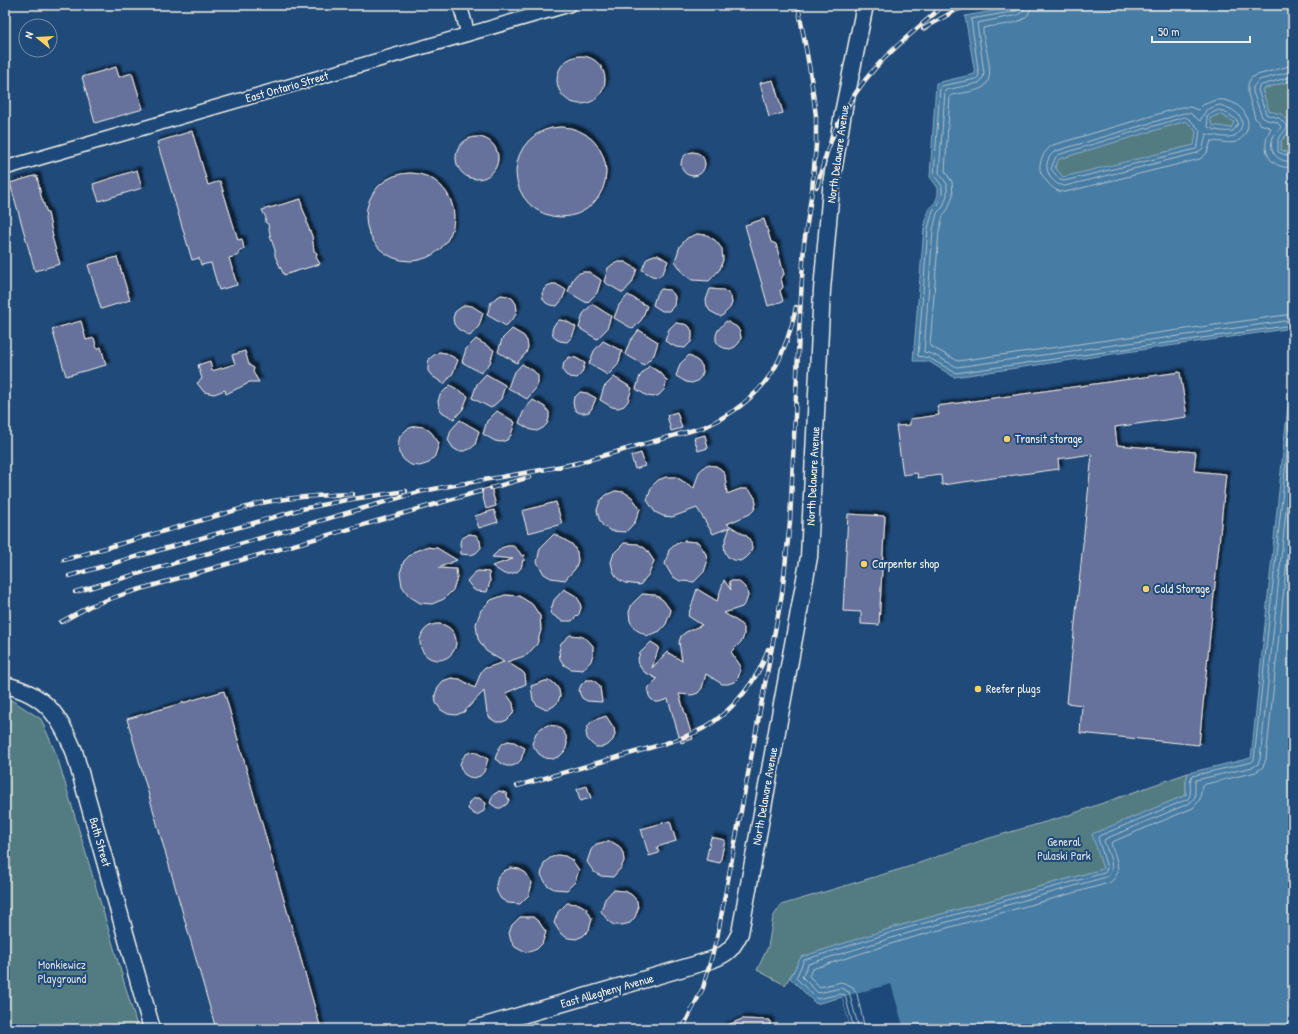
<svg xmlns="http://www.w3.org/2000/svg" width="1298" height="1034" font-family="'Patrick Hand',sans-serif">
  <defs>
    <filter id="shadow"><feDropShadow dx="3.5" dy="-3.5" stdDeviation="1" flood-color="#0009"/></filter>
  </defs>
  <rect width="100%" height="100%" fill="#1f4a7a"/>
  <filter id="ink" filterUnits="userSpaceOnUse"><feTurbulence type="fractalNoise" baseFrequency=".025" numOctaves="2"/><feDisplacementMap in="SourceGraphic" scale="8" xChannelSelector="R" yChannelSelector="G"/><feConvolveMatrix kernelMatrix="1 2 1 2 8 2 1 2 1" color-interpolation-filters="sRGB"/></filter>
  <g filter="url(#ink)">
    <g fill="#537b82" stroke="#a4b6b5">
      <path d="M 1293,80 L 1293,127 L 1281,114 L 1269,112 L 1262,89 Z"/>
      <path d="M 1220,114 L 1234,122 L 1231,128 L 1212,126 L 1210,118 Z"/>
      <path d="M 1186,121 L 1196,131 L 1195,145 L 1063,178 L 1055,167 L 1058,159 Z"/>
      <path d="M 1293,128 L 1293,152 L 1289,153 L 1281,150 L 1281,141 Z"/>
      <path d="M 5,699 L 13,701 L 41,719 L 57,756 L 138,1029 L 5,1029 Z"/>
      <path d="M 1188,773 L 1186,781 L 1186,795 L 1093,834 L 1103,869 L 895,927 L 802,957 L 785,985 L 757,970 L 768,947 L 773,917 L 781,905 L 911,866 L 983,840 L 1066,816 Z"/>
    </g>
    <g fill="#477ba4" stroke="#8caabf" fill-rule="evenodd">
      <path d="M 1027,5 L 1293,5 L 1293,80 L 1262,89 L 1269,111 L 1281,114 L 1293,127 L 1281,141 L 1281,150 L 1289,153 L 1293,152 L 1293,328 L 954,377 L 928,361 L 913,361 L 924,228 L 929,208 L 935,203 L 938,195 L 938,188 L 930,177 L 936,83 L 975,74 L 965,16 ZM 1220,114 L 1234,122 L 1231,128 L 1212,125 L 1210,118 ZM 1186,121 L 1196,131 L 1194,145 L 1063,177 L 1055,167 L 1059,159 Z"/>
      <path d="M 1293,357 L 1293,1029 L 851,1029 L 842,997 L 816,1004 L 790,978 L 801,957 L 895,927 L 1103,869 L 1092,834 L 1186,795 L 1186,781 L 1188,773 L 1251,758 Z"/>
    </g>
    <path fill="#1f4a7a" d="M 891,984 L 904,1029 L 851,1029 L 842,997 Z"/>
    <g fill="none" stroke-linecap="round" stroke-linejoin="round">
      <g stroke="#afc2cd" stroke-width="1">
        <path d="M 1020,5 L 1019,9 L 1016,11 L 971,19 L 979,76 L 976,79 L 941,86 L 940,87 L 934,175 L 942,186 L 942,195 L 938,205 L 933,210 L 928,229 L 918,356 L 929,358 L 956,373 L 1293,325"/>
        <path d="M 1025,5 L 1023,11 L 1018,15 L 977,23 L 984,73 L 983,78 L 979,83 L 946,90 L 945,91 L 939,173 L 947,184 L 947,195 L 943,207 L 937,213 L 933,230 L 924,352 L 932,354 L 957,367 L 1293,320"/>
        <path d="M 1031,5 C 1030,28 999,23 983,28 C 982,44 999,78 982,88 C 974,92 961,93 952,95 L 950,96 L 945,171 L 952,182 L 953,195 L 948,209 L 943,216 L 939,231 L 930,346 L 958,361 L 1293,314"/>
        <path d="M 1293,65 L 1257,75 L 1251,78 L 1248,84 L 1248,93 L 1255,118 L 1260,124 L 1271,128 C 1270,131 1268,134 1267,137 C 1262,155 1274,170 1293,167"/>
        <path d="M 1293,71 L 1259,80 L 1253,87 L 1253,92 L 1262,117 L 1267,120 L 1277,122 L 1281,127 C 1279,131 1275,133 1273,137 C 1267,151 1279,164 1293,161"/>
        <path d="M 1293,76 L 1262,85 L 1259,86 L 1258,90 L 1266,114 L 1268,115 L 1279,118 L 1288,127 L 1278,139 L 1278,152 L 1288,156 L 1293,156"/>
        <path d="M 1216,100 C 1234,97 1256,115 1245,134 C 1243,137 1240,140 1236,142 C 1228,144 1219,141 1211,141 L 1207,153 L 1200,159 L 1065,192 C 1058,192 1054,189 1049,184 C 1046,180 1043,177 1041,173 C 1037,164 1044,150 1053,145 L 1182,107 L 1190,107 L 1198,110 L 1203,105 Z"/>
        <path d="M 1220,105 C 1231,108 1248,116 1240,130 C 1239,132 1237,135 1234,136 C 1226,139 1214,135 1206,134 L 1203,148 L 1197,153 L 1065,186 C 1048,185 1039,160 1056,151 L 1184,113 L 1190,113 L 1200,121 L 1206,110 Z"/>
        <path d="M 1219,110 L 1228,114 L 1237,120 L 1238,124 L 1233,131 C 1227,132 1214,131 1208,127 L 1207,119 L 1207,116 Z"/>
        <path d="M 1185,117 L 1189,119 L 1200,130 L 1198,145 L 1196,149 L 1064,181 L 1060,180 L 1051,169 L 1055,158 L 1058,155 Z"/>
        <path d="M 854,1029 L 845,995 L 840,994 L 817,999 L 796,978 L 804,960 L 896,931 L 1104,873 L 1106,871 L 1107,868 L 1098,838 L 1099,836 L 1188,799 C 1193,792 1188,783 1192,776 L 1252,762 L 1254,760 L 1293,396"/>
        <path d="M 859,1029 L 849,992 L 841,988 L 818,993 L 802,977 L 808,964 L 898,936 L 1106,877 C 1118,870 1107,851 1104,841 L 1105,839 L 1190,803 L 1195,797 L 1195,782 L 1196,780 L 1253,767 L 1258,764 L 1260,759 L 1293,444"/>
        <path d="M 865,1029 L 857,994 L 853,987 L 847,984 L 841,982 L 820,987 L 809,976 L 812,969 L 900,941 L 1109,883 C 1124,874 1116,858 1111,844 L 1112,842 L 1193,808 L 1200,799 L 1202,785 L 1256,772 L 1263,767 L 1266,759 L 1293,502"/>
      </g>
    </g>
    <g fill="#66719c" stroke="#f4f1e8" filter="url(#shadow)">
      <circle cx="581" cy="80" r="24"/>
      <path d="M 116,67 L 119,77 L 132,73 L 143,109 L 95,123 L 82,77 Z"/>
      <path d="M 773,80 L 783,113 L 769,117 L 760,83 Z"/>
      <circle cx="561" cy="172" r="45"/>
      <path d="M 192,131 L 208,185 L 220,181 L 238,240 L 242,239 L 244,249 L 238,252 L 239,255 L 229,258 L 237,285 L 219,290 L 211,263 L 201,265 L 199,258 L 192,260 L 157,142 Z"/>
      <circle cx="477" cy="158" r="21"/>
      <circle cx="693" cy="164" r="12"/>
      <path d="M 137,170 L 142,188 L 99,201 L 93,184 Z"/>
      <circle cx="410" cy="217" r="44"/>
      <path d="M 34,176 L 37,176 L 41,196 L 47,213 L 48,213 L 53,237 L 52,237 L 60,264 L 35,271 L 10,183 Z"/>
      <path d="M 301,199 L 302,207 L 307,219 L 307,224 L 312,236 L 314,251 L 317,253 L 316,257 L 320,264 L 284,275 L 275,256 L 275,250 L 271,239 L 268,224 L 265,222 L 266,218 L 262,210 Z"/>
      <path d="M 764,219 L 771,242 L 776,244 L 784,274 L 781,279 L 783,287 L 780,291 L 783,301 L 768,306 L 745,225 Z"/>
      <path d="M 697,234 L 707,235 L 716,241 L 722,249 L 723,260 L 720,269 L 709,281 L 692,280 L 684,274 L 675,261 L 680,246 L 687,238 Z"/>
      <path d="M 654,255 L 658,255 L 668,261 L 664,271 L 659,277 L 652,276 L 642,270 L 646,260 L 649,257 Z"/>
      <path d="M 117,257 L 130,300 L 101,309 L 88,265 Z"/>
      <path d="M 619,262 L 625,262 L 637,269 L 632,283 L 623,293 L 604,282 L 608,268 L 613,264 Z"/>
      <path d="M 583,272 L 589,272 L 601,280 L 597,293 L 587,303 L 568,292 L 573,279 L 577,274 Z"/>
      <path d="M 552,284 L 556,284 L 566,290 L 562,300 L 557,306 L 550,305 L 546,303 L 543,299 L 542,294 L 544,289 L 547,286 Z"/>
      <path d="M 661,289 L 669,290 L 673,293 L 675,297 L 674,306 L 669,311 L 662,311 L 653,305 L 656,295 Z"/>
      <path d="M 710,289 L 723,290 L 728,293 L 731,297 L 732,303 L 730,308 L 721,317 L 710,311 L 707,306 L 706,300 Z"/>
      <path d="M 501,295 L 508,296 L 513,299 L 516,304 L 517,310 L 515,316 L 506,326 L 487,315 L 491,302 L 496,298 Z"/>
      <path d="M 628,295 L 647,306 L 642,319 L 633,329 L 614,318 L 619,305 Z"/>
      <path d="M 592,304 L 611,316 L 607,329 L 597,339 L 579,328 L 583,314 Z"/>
      <path d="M 465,305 L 472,306 L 483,313 L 479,326 L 470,336 L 458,329 L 454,324 L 453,318 L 455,312 L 460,308 Z"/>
      <path d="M 559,320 L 566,321 L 576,327 L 572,337 L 567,342 L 560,341 L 556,339 L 553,335 L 552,330 L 554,325 Z"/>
      <path d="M 81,321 L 86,340 L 94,338 L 97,349 L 101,347 L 106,365 L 66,376 L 52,329 Z"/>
      <path d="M 726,321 L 737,327 L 740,332 L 741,338 L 739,343 L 735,347 L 730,349 L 724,348 L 720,346 L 716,341 L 716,335 L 718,330 Z"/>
      <path d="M 675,323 L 684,324 L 689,326 L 692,331 L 692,337 L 691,342 L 685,348 L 676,347 L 665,341 L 669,329 Z"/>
      <path d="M 512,329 L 524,336 L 527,341 L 528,347 L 526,353 L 517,363 L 498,352 L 502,339 Z"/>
      <path d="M 639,330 L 658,342 L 654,355 L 644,365 L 625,354 L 630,341 Z"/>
      <path d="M 476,339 L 494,350 L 490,363 L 481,373 L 462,362 L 466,349 Z"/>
      <path d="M 603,341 L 622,351 L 618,365 L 608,375 L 589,364 L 594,351 Z"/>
      <path d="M 245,351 L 249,365 L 254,368 L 253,372 L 259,382 L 249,382 L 247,384 L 226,394 L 225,390 L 214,394 L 204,392 L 197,383 L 202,379 L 198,365 L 210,361 L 212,371 L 235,364 L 232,355 Z"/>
      <path d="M 439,352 L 446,353 L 458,360 L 453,373 L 444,384 L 432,376 L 428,371 L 428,365 L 429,359 L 434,355 Z"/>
      <path d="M 689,355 L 699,362 L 702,366 L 703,372 L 701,377 L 697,381 L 692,383 L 686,382 L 676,376 L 680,364 Z"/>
      <path d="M 569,357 L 576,358 L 585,363 L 582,373 L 577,378 L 570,377 L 566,375 L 563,371 L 563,367 L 564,362 Z"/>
      <path d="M 522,364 L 534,371 L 538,376 L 538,383 L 536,388 L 527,399 L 508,388 L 513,374 Z"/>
      <path d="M 649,366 L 661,373 L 667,381 L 664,390 L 659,395 L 654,397 L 647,396 L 636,389 L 640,376 Z"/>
      <path d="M 1180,372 L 1187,417 L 1115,427 L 1117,445 L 1196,452 L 1194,471 L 1226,474 L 1199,745 L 1080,733 L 1082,705 L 1067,703 L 1092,454 L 1058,459 L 1059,469 L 942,485 L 941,475 L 918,478 L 917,473 L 903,475 L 896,426 L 910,425 L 910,419 L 939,415 L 937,406 Z"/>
      <path d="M 486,374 L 505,385 L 501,399 L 491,408 L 472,398 L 477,384 Z"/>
      <path d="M 614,377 L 632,388 L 628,401 L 624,406 L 618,408 L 612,407 L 600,400 L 604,387 Z"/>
      <path d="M 450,385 L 468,396 L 463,409 L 454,419 L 442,412 L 439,407 L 438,401 L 440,395 Z"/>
      <path d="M 580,392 L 587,393 L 596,398 L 592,408 L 589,412 L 585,413 L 580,413 L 576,411 L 574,407 L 573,402 L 574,398 Z"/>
      <path d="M 533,400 L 545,407 L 549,412 L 549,418 L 547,424 L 543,428 L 537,431 L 531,430 L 519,423 L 524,410 Z"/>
      <path d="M 497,411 L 515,422 L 511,435 L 507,440 L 501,442 L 495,441 L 483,434 L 487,421 Z"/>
      <path d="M 677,412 L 682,428 L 671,431 L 667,415 Z"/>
      <path d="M 460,420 L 479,431 L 475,445 L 470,449 L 464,451 L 458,451 L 453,448 L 448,440 L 451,430 Z"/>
      <path d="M 415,426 L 424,427 L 431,432 L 439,443 L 435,456 L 429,463 L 420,466 L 411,465 L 404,460 L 399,453 L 398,444 L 400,436 L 407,429 Z"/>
      <path d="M 705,435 L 708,448 L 698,451 L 694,438 Z"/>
      <path d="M 641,453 L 645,466 L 635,469 L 631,456 Z"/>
      <path d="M 706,465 L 716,466 L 721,469 L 725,475 L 727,494 L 740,489 L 747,489 L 752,493 L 755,498 L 756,504 L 754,510 L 750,514 L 727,524 L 748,537 L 751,542 L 752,548 L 750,554 L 746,558 L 740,561 L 734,560 L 728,557 L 725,552 L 724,545 L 730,527 L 713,534 L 697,508 L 672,517 L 663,516 L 655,512 L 647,500 L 652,486 L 658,480 L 666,477 L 676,477 L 694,488 L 699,472 Z"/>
      <path d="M 491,487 L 496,506 L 486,509 L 481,490 Z"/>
      <path d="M 615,491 L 624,492 L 632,497 L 640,509 L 635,522 L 626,532 L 611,531 L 603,526 L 599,519 L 597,510 L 600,501 L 606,495 Z"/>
      <path d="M 556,502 L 562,524 L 528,533 L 522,511 Z"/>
      <path d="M 494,510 L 498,522 L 479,528 L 475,516 Z"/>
      <path d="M 848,514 L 885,516 L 879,625 L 861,624 L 861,612 L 843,611 Z"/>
      <path d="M 469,534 L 476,535 L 480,541 L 481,548 L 476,553 L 471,555 L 461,554 L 460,543 L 461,539 Z"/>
      <path d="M 554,534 L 572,544 L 577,552 L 578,561 L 575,569 L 565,580 L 551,578 L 544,574 L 537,562 L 540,548 Z"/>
      <path d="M 684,541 L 698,542 L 706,554 L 707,563 L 704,572 L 694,582 L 680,581 L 672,576 L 665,564 L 669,550 L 676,544 Z"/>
      <path d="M 624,543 L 638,544 L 646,549 L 654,561 L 649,574 L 640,585 L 625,583 L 618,579 L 613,571 L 611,562 L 614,553 Z"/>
      <path d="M 507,546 L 513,546 L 518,550 L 522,556 L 525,555 L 524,558 L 526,560 L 523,560 L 521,568 L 517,572 L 510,574 L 504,574 L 492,566 L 513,559 L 492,557 L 501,548 Z"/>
      <path d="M 425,547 L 437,548 L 457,560 L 438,568 L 456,569 L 457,578 L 453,590 L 444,599 L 432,604 L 420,603 L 409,596 L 402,586 L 400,573 L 404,561 L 413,552 Z"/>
      <path d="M 478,571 L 489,572 L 490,582 L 487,592 L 476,591 L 473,589 L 467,581 L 474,573 Z"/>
      <path d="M 724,580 L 731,590 L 729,581 L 738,581 L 743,585 L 747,590 L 748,596 L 746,602 L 742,607 L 724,613 L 740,623 L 744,628 L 744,635 L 742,641 L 731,652 L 740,665 L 740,672 L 738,678 L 734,682 L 728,684 L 722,684 L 706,674 L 702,688 L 698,693 L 692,695 L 679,694 L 693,739 L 681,743 L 668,699 L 659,702 L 655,702 L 651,699 L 649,696 L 648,691 L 649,687 L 657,679 L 643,671 L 639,665 L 638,659 L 640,653 L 651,642 L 659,647 L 652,668 L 667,652 L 682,661 L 679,642 L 681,636 L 686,632 L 702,625 L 688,616 L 697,589 L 717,601 Z"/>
      <path d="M 564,589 L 576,596 L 580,602 L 581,608 L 579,614 L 572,621 L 562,621 L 550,613 L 554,600 Z"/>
      <path d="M 642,594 L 655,595 L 663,600 L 671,611 L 666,624 L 660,631 L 647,636 L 635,629 L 630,621 L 629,612 L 632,604 Z"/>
      <path d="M 505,595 L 519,596 L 532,604 L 540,616 L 541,630 L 537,644 L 527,655 L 507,662 L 523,672 L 525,675 L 526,684 L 506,693 L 513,703 L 514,710 L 512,715 L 507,720 L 502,722 L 496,722 L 490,718 L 487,713 L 484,691 L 464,712 L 456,715 L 448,714 L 441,710 L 436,703 L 435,695 L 438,687 L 443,681 L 451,678 L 460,679 L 475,688 L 481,672 L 483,669 L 504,662 L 486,651 L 478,639 L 476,624 L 481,610 L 491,600 Z"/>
      <circle cx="438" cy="642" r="18"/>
      <path d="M 570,635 L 581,636 L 588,640 L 593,646 L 593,654 L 591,661 L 583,670 L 571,669 L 564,665 L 560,659 L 559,651 L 561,643 Z"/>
      <path d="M 586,680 L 593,680 L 597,683 L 600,687 L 602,702 L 587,701 L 582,698 L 580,694 L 579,690 L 581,685 Z"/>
      <path d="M 545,681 L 551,681 L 556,685 L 559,690 L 560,696 L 558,702 L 554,706 L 548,709 L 542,708 L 537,705 L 533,700 L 531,686 Z"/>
      <path d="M 224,691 L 321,1029 L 216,1029 L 127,719 Z"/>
      <path d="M 606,716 L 614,728 L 615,734 L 613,740 L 608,745 L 602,747 L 596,747 L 591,743 L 587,738 L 586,732 L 588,726 L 592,721 Z"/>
      <path d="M 548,725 L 556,726 L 562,730 L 566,736 L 567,744 L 565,751 L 560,756 L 553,759 L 545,758 L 539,754 L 532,744 L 536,733 L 541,728 Z"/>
      <path d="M 508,741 L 514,742 L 525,748 L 521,760 L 517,764 L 512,766 L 506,766 L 495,759 L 499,748 L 503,743 Z"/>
      <path d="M 471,752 L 477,753 L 488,759 L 484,772 L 480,776 L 474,778 L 469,777 L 464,774 L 461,769 L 460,764 L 462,759 L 466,754 Z"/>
      <path d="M 587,786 L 591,798 L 580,801 L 577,789 Z"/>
      <path d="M 499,791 L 506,793 L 509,800 L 507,804 L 501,808 L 497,808 L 490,803 L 493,795 Z"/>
      <path d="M 475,798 L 479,798 L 486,803 L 484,811 L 477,815 L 474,814 L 468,809 L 469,802 Z"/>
      <path d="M 670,821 L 676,841 L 657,847 L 659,853 L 649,856 L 641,829 Z"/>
      <path d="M 711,837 L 725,840 L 720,863 L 706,860 Z"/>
      <path d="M 604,842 L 612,842 L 619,846 L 623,853 L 624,861 L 621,868 L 613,877 L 601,876 L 594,872 L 587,862 L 591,850 L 596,844 Z"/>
      <path d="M 557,855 L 565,856 L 572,860 L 579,870 L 575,882 L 567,890 L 554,889 L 547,885 L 541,875 L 544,863 L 550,858 Z"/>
      <path d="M 511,868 L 519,869 L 526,873 L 532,883 L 529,895 L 520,904 L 508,903 L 501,899 L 497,892 L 496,885 L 498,877 L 504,871 Z"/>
      <path d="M 613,890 L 625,891 L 632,895 L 637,901 L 638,909 L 635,917 L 630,923 L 622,925 L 614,925 L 608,921 L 601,911 L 605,899 Z"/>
      <path d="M 567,903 L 579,904 L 586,908 L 592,919 L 589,930 L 583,936 L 576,939 L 568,938 L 561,934 L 554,923 L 558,912 Z"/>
      <path d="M 520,917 L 533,917 L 539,922 L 546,932 L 542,944 L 537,949 L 529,952 L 522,951 L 515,947 L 511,941 L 509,933 L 512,925 Z"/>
      <path d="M 742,1019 L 770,1020 L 770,1029 L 718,1029 Z"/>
    </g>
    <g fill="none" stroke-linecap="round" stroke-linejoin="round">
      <g stroke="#f4f1e8" stroke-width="16">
        <g id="minor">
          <path d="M 460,5 L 468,34"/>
          <path d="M 5,168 L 569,5"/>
        </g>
      </g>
      <g stroke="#f4f1e8" stroke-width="19">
        <g id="tertiary">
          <path d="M 5,685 C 45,694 59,715 74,751 L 152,1029"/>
          <path d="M 474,1029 L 711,960 C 728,954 732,949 740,933 L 809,557 L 822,290 L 832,178 L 843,113 L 865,5"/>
        </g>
      </g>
      <use href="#minor" stroke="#1f4a7a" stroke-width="13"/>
      <use href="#tertiary" stroke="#1f4a7a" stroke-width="16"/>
      <g stroke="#f4f1e8" stroke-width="4.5">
        <g id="rail">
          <path d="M 923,29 L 956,10 L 971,5"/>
          <path d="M 817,187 C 828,141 844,102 877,66 C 897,44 922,25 944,5"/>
          <path d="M 574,464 L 704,427 C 735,413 764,391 779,360 C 782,354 784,347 787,340 C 791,329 794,318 796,307"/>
          <path d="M 491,488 L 530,477"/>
          <path d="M 64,560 L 261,503 C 292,497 322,495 353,494"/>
          <path d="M 69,576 L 302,509 L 346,500 L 406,491"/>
          <path d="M 75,592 L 419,492 C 471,481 525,474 578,463"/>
          <path d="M 61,622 L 90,606 L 127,593 L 481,491"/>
          <path d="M 517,786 C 555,775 594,764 632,753 C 656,746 682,740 704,728 C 732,712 759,679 768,649"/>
          <path d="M 682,1029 L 703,988 L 717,938 L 782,594 L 790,522 L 799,332 L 804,244 L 812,190 L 816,145 L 816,116 L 810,71 L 798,5"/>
        </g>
      </g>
      <use href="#rail" stroke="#1f4a7a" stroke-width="3" stroke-dasharray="9" stroke-linecap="butt"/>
    </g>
  </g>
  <g fill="#ffd166" stroke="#1f4a7a" stroke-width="1.5">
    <circle cx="1007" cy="439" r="4"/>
    <circle cx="864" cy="564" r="4"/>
    <circle cx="1146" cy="589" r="4"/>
    <circle cx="978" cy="689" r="4"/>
  </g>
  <g text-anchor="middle" stroke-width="4" stroke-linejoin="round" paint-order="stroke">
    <g font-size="12" fill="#f4f1e8" stroke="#1f4a7a">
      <text transform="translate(287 87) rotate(-16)" y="4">East Ontario Street</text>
      <text transform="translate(838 154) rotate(-82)" y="4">North Delaware Avenue</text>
      <text transform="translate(813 476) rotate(-87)" y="4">North Delaware Avenue</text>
      <text transform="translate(765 796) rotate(-80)" y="4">North Delaware Avenue</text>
      <text transform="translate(100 842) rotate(74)" y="4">Bath Street</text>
      <text transform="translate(607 991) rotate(-16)" y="4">East Allegheny Avenue</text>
    </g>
    <g font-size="12" fill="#f4f1e8" stroke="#1f4a7a" text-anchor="start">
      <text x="1015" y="443">Transit storage</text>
      <text x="872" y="568">Carpenter shop</text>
      <text x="1154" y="593">Cold Storage</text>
      <text x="986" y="693">Reefer plugs</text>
    </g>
    <g font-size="12" fill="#dcdfd9" stroke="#1f4a7a">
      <text x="1064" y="846">General<tspan x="1064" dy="14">Pulaski Park</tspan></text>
      <text x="62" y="969">Monkiewicz<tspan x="62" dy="14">Playground</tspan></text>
    </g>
  </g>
  <rect width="1298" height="1034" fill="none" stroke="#1f4a7a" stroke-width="20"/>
  <rect x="10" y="10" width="1278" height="1014" fill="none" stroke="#f4f1e8" stroke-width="1.5" filter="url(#ink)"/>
  <g transform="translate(38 38) rotate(288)"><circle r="19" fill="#1f4a7a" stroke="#748da6"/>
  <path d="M0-3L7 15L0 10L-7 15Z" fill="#ffd166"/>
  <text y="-6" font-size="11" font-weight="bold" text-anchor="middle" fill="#f4f1e8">N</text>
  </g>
  <path d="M1152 36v6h98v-6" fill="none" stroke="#f4f1e8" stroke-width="2"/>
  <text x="1158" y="36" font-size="12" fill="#f4f1e8" stroke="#1f4a7a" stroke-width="3" paint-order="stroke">50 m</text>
</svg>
